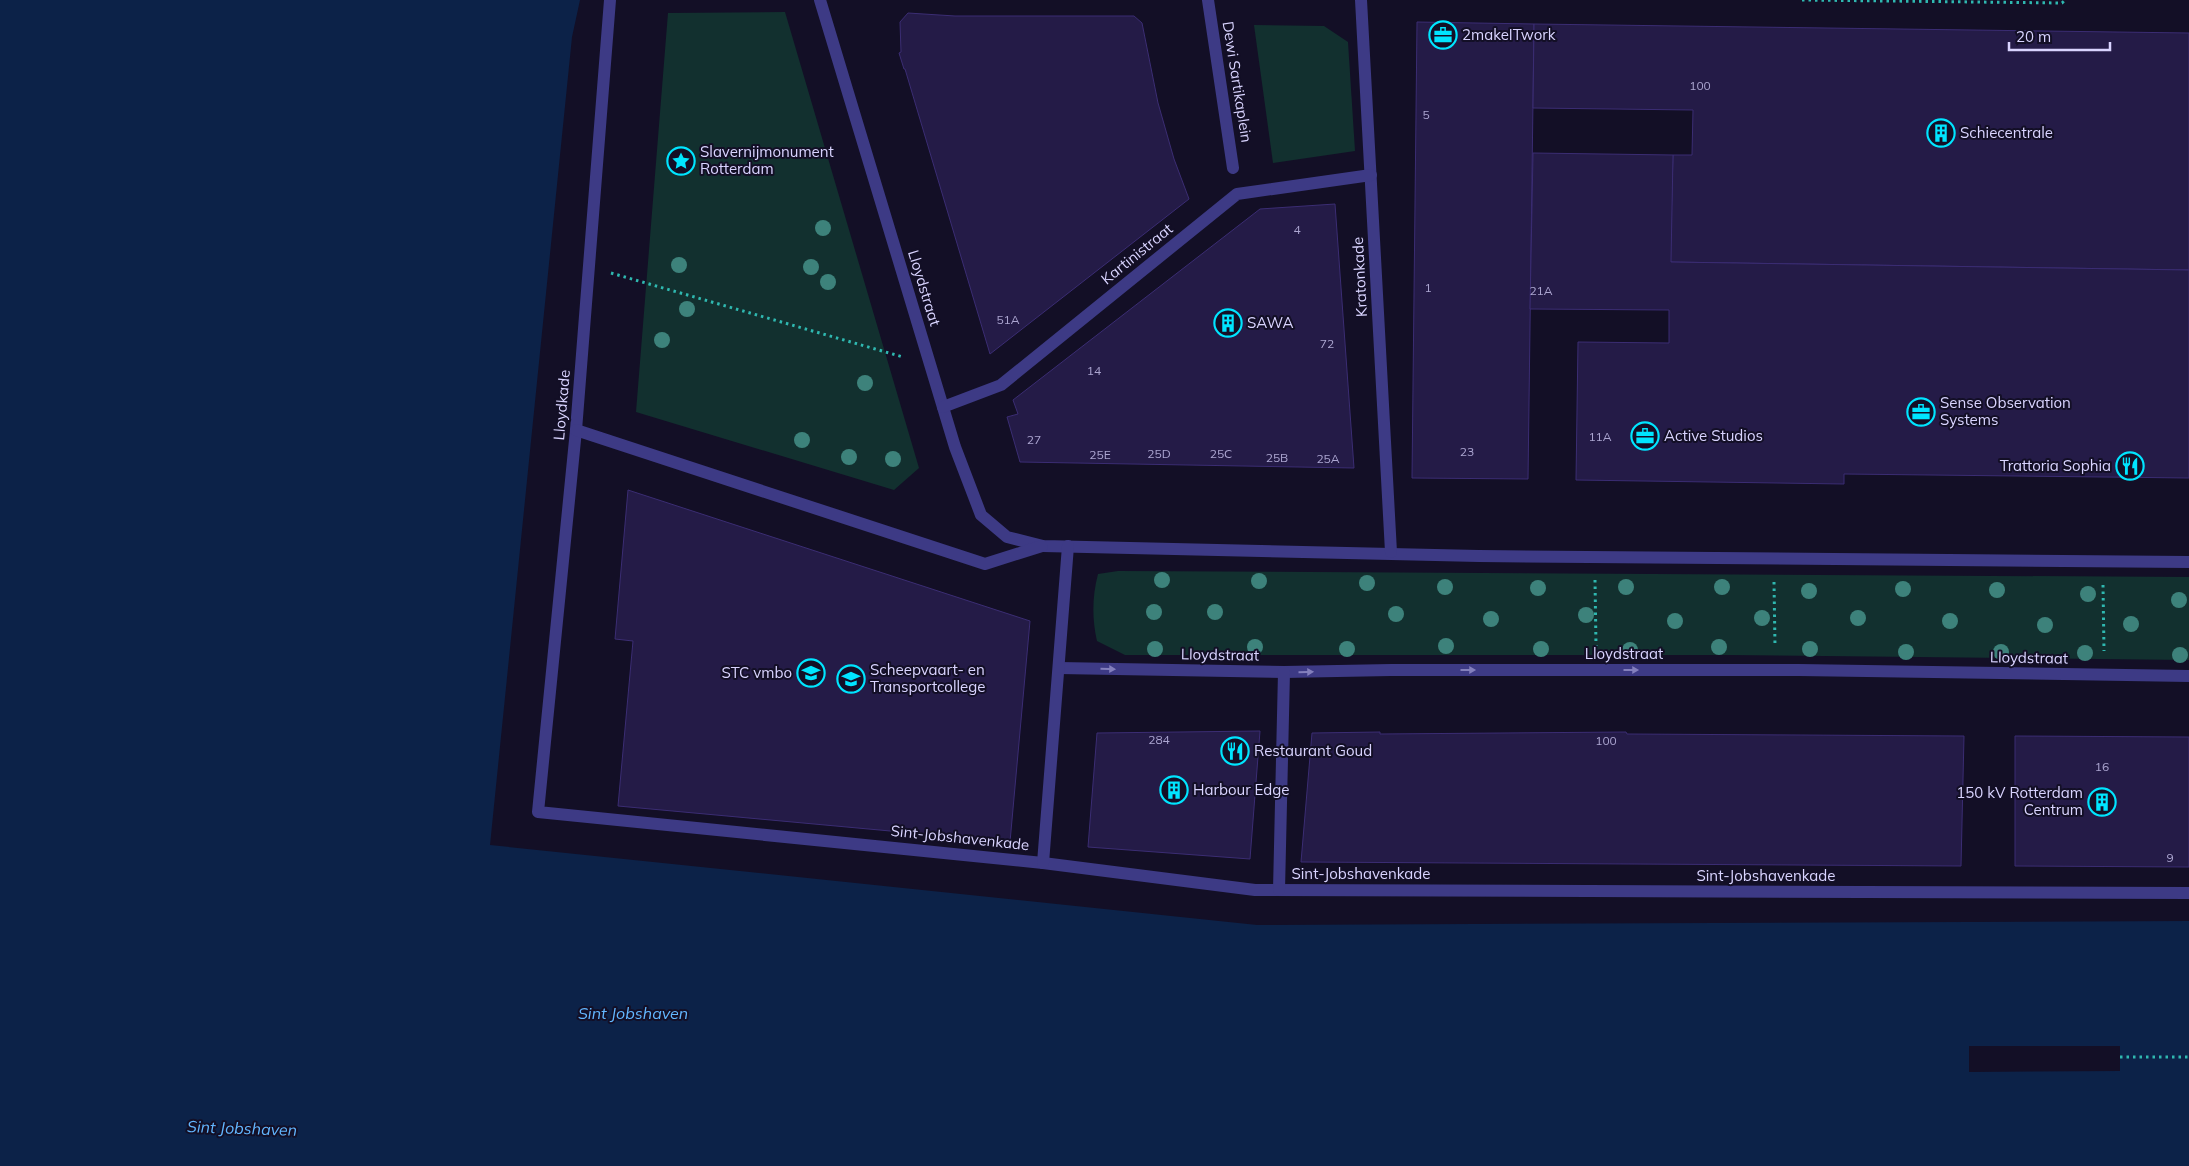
<svg xmlns="http://www.w3.org/2000/svg" width="2189" height="1166" font-family="Mulish,sans-serif">
  <rect width="100%" height="100%" fill="#130f26"/>
  <g fill="#12302f">
    <path d="M 785,12 L 919,468 L 894,490 L 636,412 L 668,13 Z"/>
    <path d="M 1254,25 L 1324,26 L 1348,42 L 1355,151 L 1273,163 Z"/>
    <path d="M 1118,571 L 2189,577 L 2189,660 L 1730,655 L 1125,655 L 1097,641 C 1092,619 1092,597 1098,574 Z"/>
  </g>
  <path fill="#0c2248" d="M 0,0 L 580,0 L 572,37 L 490,845 L 1257,925 L 2189,921 L 2189,1166 L 0,1166 Z"/>
  <path fill="#130f26" d="M 1969,1046 L 2120,1046 L 2120,1071 L 1969,1072 Z"/>
  <g fill="#241b47" stroke="#3b2d73">
    <path d="M 908,13 L 955,16 L 1134,16 L 1142,23 L 1158,103 L 1174,159 L 1189,199 L 990,354 L 905,69 L 904,69 L 899,53 L 901,52 L 900,22 Z"/>
    <path d="M 1417,22 L 1534,24 L 1528,479 L 1412,478 Z"/>
    <path d="M 1534,24 L 2189,33 L 2189,270 L 1670,262 L 1673,155 L 1692,155 L 1693,110 L 1533,108 Z"/>
    <path d="M 1533,153 L 1673,155 L 1671,262 L 2189,270 L 2189,478 L 1844,474 L 1844,484 L 1576,480 L 1578,342 L 1669,343 L 1669,310 L 1530,309 Z"/>
    <path d="M 1335,204 L 1354,468 L 1020,462 L 1007,417 L 1018,414 L 1013,400 L 1260,209 Z"/>
    <path d="M 628,490 L 1030,621 L 1010,842 L 618,806 L 633,641 L 615,639 Z"/>
    <path d="M 1260,731 L 1250,859 L 1088,847 L 1097,733 Z"/>
    <path d="M 1380,732 L 1380,734 L 1626,732 L 1627,734 L 1964,736 L 1961,866 L 1301,862 L 1312,733 Z"/>
    <path d="M 2015,736 L 2189,737 L 2189,867 L 2015,866 Z"/>
  </g>
  <g fill="none" stroke-linecap="round" stroke-linejoin="round">
    <g stroke="#2fb8b0" stroke-width="3" stroke-dasharray="2.5 4" stroke-linecap="butt">
      <path d="M 1802,0 L 2062,3 L 2065,0"/>
      <path d="M 611,273 L 903,357"/>
      <path d="M 1595,580 L 1596,646"/>
      <path d="M 1774,582 L 1775,646"/>
      <path d="M 2103,585 L 2104,651"/>
      <path d="M 2120,1057 L 2189,1057"/>
    </g>
    <g stroke="#3d3a85" stroke-width="12">
      <path d="M 610,0 L 576,430 L 538,812 L 1043,863 L 1255,890 L 2189,893"/>
      <path d="M 820,0 L 955,447 L 981,515 L 1007,537 L 1043,546 L 1479,556 L 2189,562"/>
      <path d="M 1208,0 L 1233,168"/>
      <path d="M 1361,0 L 1391,552"/>
      <path d="M 943,407 L 1001,385 L 1237,194 L 1371,175"/>
      <path d="M 576,430 L 985,564 L 1042,546"/>
      <path d="M 1059,668 L 1284,672 L 1391,670 L 1799,670 L 2189,676"/>
      <path d="M 1043,863 L 1068,546"/>
      <path d="M 1279,890 L 1284,672"/>
    </g>
  </g>
  <g fill="#3d827b">
    <circle cx="823" cy="228" r="8"/>
    <circle cx="679" cy="265" r="8"/>
    <circle cx="811" cy="267" r="8"/>
    <circle cx="828" cy="282" r="8"/>
    <circle cx="687" cy="309" r="8"/>
    <circle cx="662" cy="340" r="8"/>
    <circle cx="865" cy="383" r="8"/>
    <circle cx="802" cy="440" r="8"/>
    <circle cx="849" cy="457" r="8"/>
    <circle cx="893" cy="459" r="8"/>
    <circle cx="1162" cy="580" r="8"/>
    <circle cx="1259" cy="581" r="8"/>
    <circle cx="1367" cy="583" r="8"/>
    <circle cx="1445" cy="587" r="8"/>
    <circle cx="1626" cy="587" r="8"/>
    <circle cx="1722" cy="587" r="8"/>
    <circle cx="1538" cy="588" r="8"/>
    <circle cx="1903" cy="589" r="8"/>
    <circle cx="1997" cy="590" r="8"/>
    <circle cx="1809" cy="591" r="8"/>
    <circle cx="2088" cy="594" r="8"/>
    <circle cx="2179" cy="600" r="8"/>
    <circle cx="1154" cy="612" r="8"/>
    <circle cx="1215" cy="612" r="8"/>
    <circle cx="1396" cy="614" r="8"/>
    <circle cx="1586" cy="615" r="8"/>
    <circle cx="1762" cy="618" r="8"/>
    <circle cx="1858" cy="618" r="8"/>
    <circle cx="1491" cy="619" r="8"/>
    <circle cx="1675" cy="621" r="8"/>
    <circle cx="1950" cy="621" r="8"/>
    <circle cx="2131" cy="624" r="8"/>
    <circle cx="2045" cy="625" r="8"/>
    <circle cx="1446" cy="646" r="8"/>
    <circle cx="1255" cy="647" r="8"/>
    <circle cx="1719" cy="647" r="8"/>
    <circle cx="1155" cy="649" r="8"/>
    <circle cx="1347" cy="649" r="8"/>
    <circle cx="1541" cy="649" r="8"/>
    <circle cx="1810" cy="649" r="8"/>
    <circle cx="1630" cy="650" r="8"/>
    <circle cx="1906" cy="652" r="8"/>
    <circle cx="2001" cy="652" r="8"/>
    <circle cx="2085" cy="653" r="8"/>
    <circle cx="2180" cy="655" r="8"/>
  </g>
  <defs><path id="oneway-solid" d="M-6-.8H1V-3.2L6.5 0L1 3.2V.8H-6Z" transform="scale(1.25)"/></defs>
  <g fill="#837fbc">
    <use href="#oneway-solid" transform="translate(1108 669) rotate(1)"/>
    <use href="#oneway-solid" transform="translate(1468 670)"/>
    <use href="#oneway-solid" transform="translate(1631 670)"/>
    <use href="#oneway-solid" transform="translate(1306 672) rotate(-1)"/>
  </g>
  <defs>
    <g id="office-ring" transform="scale(1.4375)"><circle r="9.5" fill="#130f26" stroke="#00e5ff" stroke-width="1.5"/><path d="M-6-3h4V-5.5h4V-3h4V5H-6ZM-1-4.5V-3h2v-1.5ZM-6 0V1H6V0Z" fill="#00e5ff"/></g>
    <g id="building-ring" transform="scale(1.4375)"><circle r="9.5" fill="#130f26" stroke="#00e5ff" stroke-width="1.5"/><path d="M-4-6H4V6H1V3H-1V6H-4ZM-2.5-4.3h1.7v1.8h-1.7ZM.8-4.3h1.7v1.8H.8ZM-2.5-1h1.7V.8h-1.7ZM.8-1h1.7V.8H.8Z" fill="#00e5ff"/></g>
    <g id="sight-ring" transform="scale(1.4375)"><circle r="9.5" fill="#130f26" stroke="#00e5ff" stroke-width="1.5"/><path d="M0-6L1.8-2.2L6-1.7L2.9 1.2L3.7 5.4L0 3.3L-3.7 5.4L-2.9 1.2L-6-1.7L-1.8-2.2Z" fill="#00e5ff"/></g>
    <g id="restaurant-ring" transform="scale(1.4375)"><circle r="9.5" fill="#130f26" stroke="#00e5ff" stroke-width="1.5"/><path d="M-5-6h1v4h1v-4h1v4h1v-4h1v5L-1.5 .5V6h-2V.5L-5-1ZM5-6V6H3V1.5H1.5Q1.5-4 5-6Z" fill="#00e5ff"/></g>
    <g id="school-ring" transform="scale(1.4375)"><circle r="9.5" fill="#130f26" stroke="#00e5ff" stroke-width="1.5"/><path d="M0-5L7-2L0 1L-7-2ZM-4 1L0 2.5L4 1V4Q0 6-4 4Z" fill="#00e5ff"/></g>
    <g id="university-ring" transform="scale(1.4375)"><circle r="9.5" fill="#130f26" stroke="#00e5ff" stroke-width="1.5"/><path d="M0-5L7-2L0 1L-7-2ZM-4 1L0 2.5L4 1V4Q0 6-4 4Z" fill="#00e5ff"/></g>
  </defs>
  <g fill-rule="evenodd">
    <use href="#office-ring" x="1443" y="35"/>
    <use href="#building-ring" x="1941" y="133"/>
    <use href="#sight-ring" x="681" y="161"/>
    <use href="#building-ring" x="1228" y="323"/>
    <use href="#office-ring" x="1921" y="412"/>
    <use href="#office-ring" x="1645" y="436"/>
    <use href="#restaurant-ring" x="2130" y="466"/>
    <use href="#school-ring" x="811" y="673"/>
    <use href="#university-ring" x="851" y="679"/>
    <use href="#restaurant-ring" x="1235" y="751"/>
    <use href="#building-ring" x="1174" y="790"/>
    <use href="#building-ring" x="2102" y="802"/>
  </g>
  <g text-anchor="middle" stroke-width="4" stroke-linejoin="round" paint-order="stroke">
    <g font-size="12" fill="#aca6d1">
      <text x="1700" y="90">100</text>
      <text x="1426" y="119">5</text>
      <text x="1297" y="234">4</text>
      <text x="1428" y="292">1</text>
      <text x="1541" y="295">21A</text>
      <text x="1008" y="324">51A</text>
      <text x="1327" y="348">72</text>
      <text x="1094" y="375">14</text>
      <text x="1600" y="441">11A</text>
      <text x="1034" y="444">27</text>
      <text x="1467" y="456">23</text>
      <text x="1159" y="458">25D</text>
      <text x="1221" y="458">25C</text>
      <text x="1100" y="459">25E</text>
      <text x="1277" y="462">25B</text>
      <text x="1328" y="463">25A</text>
      <text x="1159" y="744">284</text>
      <text x="1606" y="745">100</text>
      <text x="2102" y="771">16</text>
      <text x="2170" y="862">9</text>
    </g>
    <g font-size="15" fill="#d9d4ff" stroke="#130f26" text-anchor="start">
      <text x="1462" y="40">2makeITwork</text>
      <text x="1960" y="138">Schiecentrale</text>
      <text x="700" y="157">Slavernijmonument<tspan x="700" dy="17">Rotterdam</tspan></text>
      <text x="1247" y="328">SAWA</text>
      <text x="1940" y="408">Sense Observation<tspan x="1940" dy="17">Systems</tspan></text>
      <text x="1664" y="441">Active Studios</text>
      <text x="2111" y="471" text-anchor="end">Trattoria Sophia</text>
      <text x="870" y="675">Scheepvaart- en<tspan x="870" dy="17">Transportcollege</tspan></text>
      <text x="792" y="678" text-anchor="end">STC vmbo</text>
      <text x="1254" y="756">Restaurant Goud</text>
      <text x="1193" y="795">Harbour Edge</text>
      <text x="2083" y="798" text-anchor="end">150 kV Rotterdam<tspan x="2083" dy="17">Centrum</tspan></text>
    </g>
    <g font-size="15" fill="#d9d4ff" stroke="#130f26">
      <text transform="translate(1237 82) rotate(81)" y="5">Dewi Sartikaplein</text>
      <text transform="translate(1137 254) rotate(-39)" y="5">Kartinistraat</text>
      <text transform="translate(1360 277) rotate(-93)" y="5">Kratonkade</text>
      <text transform="translate(924 288) rotate(73)" y="5">Lloydstraat</text>
      <text transform="translate(562 405) rotate(-85)" y="5">Lloydkade</text>
      <text x="1624" y="659">Lloydstraat</text>
      <text transform="translate(1220 655) rotate(1)" y="5">Lloydstraat</text>
      <text transform="translate(2029 658) rotate(1)" y="5">Lloydstraat</text>
      <text transform="translate(960 838) rotate(6)" y="5">Sint-Jobshavenkade</text>
      <text x="1361" y="879">Sint-Jobshavenkade</text>
      <text x="1766" y="881">Sint-Jobshavenkade</text>
    </g>
    <g font-size="16" font-style="italic" fill="#62b6ff" stroke="#130f26">
      <text x="633" y="1019">Sint Jobshaven</text>
      <text transform="translate(242 1128) rotate(2)" y="6">Sint Jobshaven</text>
    </g>
  </g>
  <path d="M2009 42v8h101v-8" fill="none" stroke="#d9d4ff" stroke-width="2.5"/>
  <text x="2016" y="42" font-size="15" fill="#d9d4ff" stroke="#130f26" stroke-width="4" paint-order="stroke">20 m</text>
</svg>
